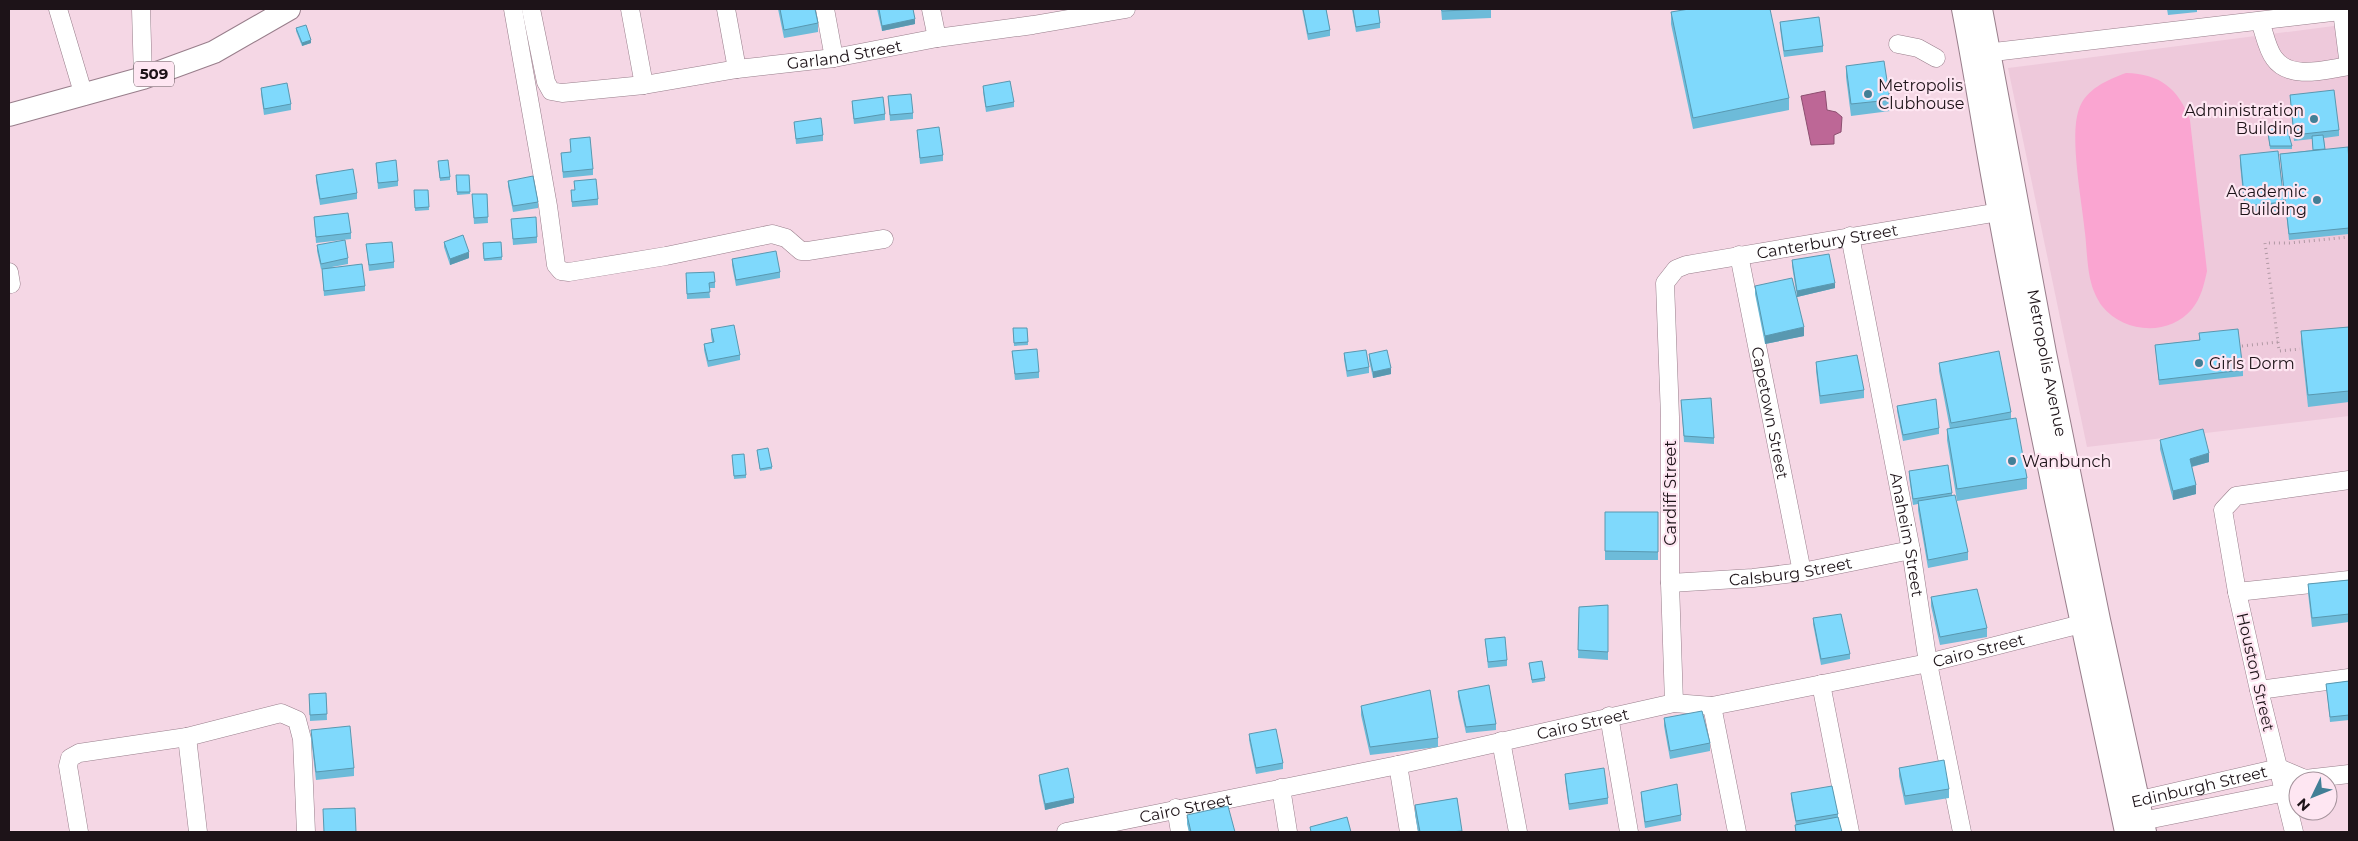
<svg xmlns="http://www.w3.org/2000/svg" width="2358" height="841" font-family="Montserrat,sans-serif">
  <rect width="100%" height="100%" fill="#f5d7e5"/>
  <path fill="#eec9db" d="M 2349,24 L 2349,416 L 2087,447 L 2008,68 Z"/>
  <path fill="#faa5d1" d="M 2126,73 C 2160,74 2178,88 2190,120 L 2207,271 C 2204,285 2201,298 2192,309 C 2169,337 2123,333 2102,306 C 2098,301 2094,292 2092,286 C 2087,270 2087,250 2085,233 C 2082,201 2069,137 2079,109 C 2086,89 2107,80 2126,73 Z"/>
  <path fill="#bd6796" stroke="#8d4e70" d="M 1825,91 L 1827,110 L 1836,112 L 1842,117 L 1841,132 L 1834,135 L 1834,144 L 1811,145 L 1801,96 Z"/>
  <g fill="none" stroke-linecap="round" stroke-linejoin="round">
    <g stroke="#987e8b" stroke-width="19">
      <g id="minor">
        <path d="M 58,9 L 84,96"/>
        <path d="M 141,9 L 143,78"/>
        <path d="M 513,9 L 548,206 L 556,265 L 561,271 L 569,272 L 666,256 L 772,234 L 786,238 L 801,251 L 808,251 L 884,239"/>
        <path id="s1" d="M 531,9 L 546,82 L 551,91 L 562,93 L 644,85 L 737,69 L 834,58 L 937,38 L 1033,25 L 1126,9"/>
        <path d="M 630,9 L 644,85"/>
        <path d="M 726,9 L 737,69"/>
        <path d="M 825,9 L 834,58"/>
        <path d="M 931,9 L 937,38"/>
        <path d="M 2342,11 L 2349,66"/>
        <path d="M 2260,21 C 2264,32 2267,49 2274,58 C 2290,81 2327,69 2349,66"/>
        <path d="M 1898,44 L 1918,48 L 1936,58"/>
        <path d="M 1977,54 L 2349,10"/>
        <path id="s2" d="M 1850,236 L 1911,550 L 1928,663 L 1962,832"/>
        <path id="s3" d="M 1739,255 L 1802,572"/>
        <path d="M 9,272 L 11,284"/>
        <path id="s4" d="M 1670,583 L 1753,578 L 1802,572 L 1911,550"/>
        <path d="M 2237,592 L 2349,580"/>
        <path d="M 1821,684 L 1850,832"/>
        <path d="M 2259,690 L 2349,678"/>
        <path id="s5" d="M 1674,703 L 1670,583 L 1670,417 L 1665,283 L 1676,269 L 1686,265 L 2011,210"/>
        <path d="M 1712,706 L 1737,832"/>
        <path d="M 1609,716 L 1629,832"/>
        <path d="M 187,737 L 198,832"/>
        <path d="M 1501,741 L 1518,832"/>
        <path d="M 1398,765 L 1409,832"/>
        <path d="M 1281,788 L 1288,832"/>
        <path id="s6" d="M 2127,803 L 2279,768 L 2305,779 L 2349,774"/>
        <path d="M 1176,808 L 1180,832"/>
        <path d="M 2132,823 L 2286,792 L 2296,786"/>
        <path d="M 79,832 L 68,766 L 70,758 L 79,753 L 187,737 L 281,713 L 297,720 L 302,739 L 306,832"/>
        <path id="s7" d="M 1066,832 L 1398,765 L 1674,703 L 1712,706 L 1928,663 L 2093,621"/>
        <path d="M 2294,832 L 2259,690 L 2237,592 L 2223,510 L 2236,496 L 2349,480"/>
      </g>
    </g>
    <g stroke="#987e8b" stroke-width="24">
      <g id="major">
        <path d="M 1963,9 C 1976,76 1986,145 1999,212 C 2037,420 2083,626 2126,832"/>
        <path id="s8" d="M 1981,9 L 2045,353 L 2099,620 L 2145,832"/>
        <path d="M 9,115 L 143,78 L 214,52 L 289,9"/>
      </g>
    </g>
    <g stroke="#b199a4" stroke-width="3" stroke-dasharray="1 4" stroke-linecap="butt">
      <path d="M 2278,342 L 2279,351 L 2300,349"/>
      <path d="M 2242,346 L 2278,342 L 2265,243 L 2289,243 L 2349,237"/>
    </g>
    <use href="#minor" stroke="#fff" stroke-width="18"/>
    <use href="#major" stroke="#fff" stroke-width="22"/>
  </g>
  <g fill="#6dbbd9">
    <path d="M 778,9 L 815,9 L 818,23 L 818,32 L 784,38 Z"/>
    <path d="M 877,9 L 913,9 L 915,24 L 882,31 Z"/>
    <path d="M 1302,9 L 1326,9 L 1330,30 L 1330,36 L 1308,40 Z"/>
    <path d="M 1352,9 L 1378,9 L 1380,23 L 1380,28 L 1356,32 Z"/>
    <path d="M 1441,9 L 1491,9 L 1491,18 L 1442,20 Z"/>
    <path d="M 2167,9 L 2197,9 L 2197,12 L 2168,15 Z"/>
    <path d="M 1671,12 L 1789,98 L 1789,110 L 1693,129 L 1671,24 Z"/>
    <path d="M 1780,22 L 1823,46 L 1823,52 L 1784,57 L 1780,28 Z"/>
    <path d="M 296,28 L 311,43 L 302,46 L 296,31 Z"/>
    <path d="M 1846,66 L 1890,100 L 1890,111 L 1851,116 L 1846,77 Z"/>
    <path d="M 983,86 L 1014,102 L 1014,107 L 986,112 L 983,92 Z"/>
    <path d="M 261,88 L 291,104 L 291,110 L 264,115 L 261,94 Z"/>
    <path d="M 2290,95 L 2339,130 L 2339,136 L 2324,138 L 2325,149 L 2349,161 L 2349,234 L 2289,240 L 2280,154 L 2313,150 L 2312,139 L 2294,141 Z"/>
    <path d="M 888,96 L 913,113 L 913,119 L 890,121 Z"/>
    <path d="M 852,101 L 885,114 L 885,120 L 854,124 L 852,107 Z"/>
    <path d="M 794,122 L 823,135 L 823,141 L 796,144 Z"/>
    <path d="M 2267,127 L 2292,146 L 2292,149 L 2270,149 Z"/>
    <path d="M 917,130 L 943,155 L 943,161 L 920,164 Z"/>
    <path d="M 570,139 L 593,169 L 593,175 L 563,178 L 561,153 L 571,152 Z"/>
    <path d="M 2240,155 L 2284,202 L 2284,211 L 2245,215 L 2240,164 Z"/>
    <path d="M 376,163 L 398,181 L 398,186 L 378,189 Z"/>
    <path d="M 438,164 L 450,177 L 450,180 L 440,181 Z"/>
    <path d="M 316,175 L 357,193 L 357,199 L 320,205 L 316,181 Z"/>
    <path d="M 456,175 L 469,175 L 470,194 L 457,195 Z"/>
    <path d="M 508,181 L 538,202 L 538,208 L 513,212 L 508,186 Z"/>
    <path d="M 574,181 L 598,199 L 598,205 L 572,207 L 571,190 L 575,190 Z"/>
    <path d="M 414,190 L 428,190 L 429,210 L 415,211 Z"/>
    <path d="M 472,194 L 487,194 L 488,223 L 474,224 Z"/>
    <path d="M 314,217 L 351,233 L 351,239 L 316,243 Z"/>
    <path d="M 511,219 L 537,237 L 537,243 L 513,245 Z"/>
    <path d="M 444,242 L 469,258 L 450,265 L 444,247 Z"/>
    <path d="M 501,242 L 502,260 L 484,261 L 483,243 Z"/>
    <path d="M 366,244 L 394,262 L 394,268 L 369,271 Z"/>
    <path d="M 317,245 L 348,258 L 348,264 L 332,267 L 365,286 L 365,291 L 324,296 L 322,269 L 321,269 L 317,251 Z"/>
    <path d="M 732,259 L 780,272 L 780,278 L 736,286 L 732,265 Z"/>
    <path d="M 1792,260 L 1835,288 L 1797,297 L 1792,266 Z"/>
    <path d="M 686,273 L 715,282 L 715,288 L 709,288 L 710,298 L 687,299 Z"/>
    <path d="M 1755,286 L 1804,336 L 1765,344 L 1755,294 Z"/>
    <path d="M 2349,327 L 2349,402 L 2308,407 L 2301,342 L 2301,331 Z"/>
    <path d="M 1013,328 L 1027,328 L 1028,345 L 1014,346 Z"/>
    <path d="M 711,329 L 740,355 L 740,360 L 708,367 L 704,350 L 704,344 L 712,342 L 711,335 Z"/>
    <path d="M 2199,333 L 2243,370 L 2243,376 L 2159,385 L 2155,345 L 2199,340 Z"/>
    <path d="M 1012,351 L 1039,372 L 1039,378 L 1015,380 Z"/>
    <path d="M 1344,353 L 1369,367 L 1369,373 L 1347,377 L 1344,359 Z"/>
    <path d="M 1369,354 L 1391,374 L 1373,378 L 1369,360 Z"/>
    <path d="M 1816,362 L 1864,390 L 1864,398 L 1820,404 L 1816,371 Z"/>
    <path d="M 1939,363 L 2011,412 L 2011,418 L 2027,478 L 2027,489 L 1957,501 L 1947,440 L 1947,429 L 1950,429 L 1939,371 Z"/>
    <path d="M 1681,400 L 1714,438 L 1714,444 L 1684,442 Z"/>
    <path d="M 1897,406 L 1939,428 L 1939,434 L 1903,441 L 1897,411 Z"/>
    <path d="M 2160,440 L 2209,462 L 2192,467 L 2196,494 L 2173,500 L 2160,449 Z"/>
    <path d="M 757,450 L 772,467 L 772,469 L 760,471 Z"/>
    <path d="M 732,455 L 746,475 L 746,478 L 734,479 Z"/>
    <path d="M 1909,471 L 1952,493 L 1952,496 L 1968,552 L 1968,560 L 1928,568 L 1918,510 L 1918,504 L 1913,505 L 1909,477 Z"/>
    <rect x="1605" y="512" width="53" height="48"/>
    <path d="M 2349,580 L 2349,622 L 2312,627 L 2308,593 L 2308,584 Z"/>
    <path d="M 1931,597 L 1987,628 L 1987,637 L 1940,645 L 1931,606 Z"/>
    <path d="M 1608,605 L 1608,660 L 1578,658 L 1579,607 Z"/>
    <path d="M 1813,618 L 1850,654 L 1850,659 L 1821,665 L 1813,624 Z"/>
    <path d="M 1485,639 L 1507,660 L 1507,666 L 1488,668 Z"/>
    <path d="M 1529,663 L 1545,678 L 1545,681 L 1532,683 Z"/>
    <path d="M 2349,681 L 2349,720 L 2330,722 L 2326,684 Z"/>
    <path d="M 1458,691 L 1496,724 L 1496,730 L 1466,733 L 1458,697 Z"/>
    <path d="M 326,693 L 327,720 L 310,721 L 309,694 Z"/>
    <path d="M 1361,706 L 1438,738 L 1438,747 L 1370,755 L 1361,715 Z"/>
    <path d="M 1664,718 L 1710,743 L 1710,751 L 1670,759 L 1664,726 Z"/>
    <path d="M 311,730 L 354,768 L 354,776 L 316,780 L 311,738 Z"/>
    <path d="M 1249,734 L 1283,763 L 1283,769 L 1256,774 L 1249,740 Z"/>
    <path d="M 1899,768 L 1949,789 L 1949,798 L 1905,805 L 1899,776 Z"/>
    <path d="M 1565,774 L 1608,798 L 1608,804 L 1569,810 L 1565,780 Z"/>
    <path d="M 1039,775 L 1074,803 L 1045,810 L 1039,781 Z"/>
    <path d="M 1641,792 L 1681,815 L 1681,821 L 1645,828 L 1641,798 Z"/>
    <path d="M 1791,793 L 1838,814 L 1838,819 L 1842,832 L 1796,832 L 1795,825 L 1796,825 L 1791,799 Z"/>
    <path d="M 1457,798 L 1462,832 L 1418,832 L 1415,814 L 1415,805 Z"/>
    <path d="M 1187,815 L 1235,832 L 1189,832 L 1187,824 Z"/>
  </g>
  <g fill="#5998b0">
    <path d="M 915,19 L 915,24 L 882,31 L 882,26 Z"/>
    <path d="M 311,40 L 311,43 L 302,46 L 302,43 Z"/>
    <path d="M 469,252 L 469,258 L 450,265 L 450,259 Z"/>
    <path d="M 1835,283 L 1835,288 L 1797,297 L 1797,291 Z"/>
    <path d="M 1804,327 L 1804,336 L 1765,344 L 1765,336 Z"/>
    <path d="M 1391,368 L 1391,374 L 1373,378 L 1373,372 Z"/>
    <path d="M 2209,453 L 2209,462 L 2190,467 L 2190,459 Z"/>
    <path d="M 2196,485 L 2196,494 L 2173,500 L 2173,491 Z"/>
    <path d="M 1074,798 L 1074,803 L 1045,810 L 1045,804 Z"/>
  </g>
  <g fill="#7fd9fc" stroke="#5998b0">
    <path d="M 780,9 L 815,9 L 818,23 L 784,30 Z"/>
    <path d="M 879,9 L 913,9 L 915,19 L 882,26 Z"/>
    <path d="M 1303,9 L 1326,9 L 1330,30 L 1308,34 Z"/>
    <path d="M 1353,9 L 1378,9 L 1380,23 L 1356,27 Z"/>
    <path d="M 1441,9 L 1491,9 L 1442,11 Z"/>
    <path d="M 1689,9 L 1770,9 L 1789,98 L 1693,118 L 1671,12 Z"/>
    <path d="M 1819,17 L 1823,46 L 1784,51 L 1780,22 Z"/>
    <path d="M 306,25 L 311,40 L 302,43 L 296,28 Z"/>
    <path d="M 1884,61 L 1890,100 L 1851,104 L 1846,66 Z"/>
    <path d="M 1010,81 L 1014,102 L 986,107 L 983,86 Z"/>
    <path d="M 287,83 L 291,104 L 264,109 L 261,88 Z"/>
    <path d="M 2334,90 L 2339,130 L 2294,135 L 2290,95 Z"/>
    <path d="M 911,94 L 913,113 L 890,115 L 888,96 Z"/>
    <path d="M 883,97 L 885,114 L 854,119 L 852,101 Z"/>
    <path d="M 821,118 L 823,135 L 796,139 L 794,122 Z"/>
    <path d="M 2286,125 L 2292,146 L 2270,146 L 2267,127 Z"/>
    <path d="M 939,127 L 943,155 L 920,158 L 917,130 Z"/>
    <path d="M 2323,135 L 2325,149 L 2313,150 L 2312,136 Z"/>
    <path d="M 590,137 L 593,169 L 563,172 L 561,153 L 571,152 L 570,139 Z"/>
    <path d="M 2348,147 L 2349,161 L 2349,228 L 2289,234 L 2280,154 Z"/>
    <path d="M 2278,151 L 2284,202 L 2245,206 L 2240,155 Z"/>
    <path d="M 396,160 L 398,181 L 378,183 L 376,163 Z"/>
    <path d="M 448,160 L 450,177 L 440,178 L 438,161 Z"/>
    <path d="M 353,169 L 357,193 L 320,199 L 316,175 Z"/>
    <path d="M 456,175 L 469,175 L 470,192 L 457,192 Z"/>
    <path d="M 533,176 L 538,202 L 513,206 L 508,181 Z"/>
    <path d="M 596,179 L 598,199 L 572,202 L 571,190 L 575,190 L 574,181 Z"/>
    <path d="M 414,190 L 428,190 L 429,207 L 415,208 Z"/>
    <path d="M 472,194 L 487,194 L 488,217 L 474,218 Z"/>
    <path d="M 348,213 L 351,233 L 316,237 L 314,217 Z"/>
    <path d="M 536,217 L 537,237 L 513,239 L 511,219 Z"/>
    <path d="M 463,235 L 469,252 L 450,259 L 444,242 Z"/>
    <path d="M 345,240 L 348,258 L 321,264 L 317,245 Z"/>
    <path d="M 392,242 L 394,262 L 369,265 L 366,244 Z"/>
    <path d="M 501,242 L 502,257 L 484,259 L 483,243 Z"/>
    <path d="M 776,251 L 780,272 L 736,280 L 732,259 Z"/>
    <path d="M 1829,254 L 1835,283 L 1797,291 L 1792,260 Z"/>
    <path d="M 362,264 L 365,286 L 324,291 L 322,269 Z"/>
    <path d="M 714,272 L 715,282 L 709,283 L 710,292 L 687,294 L 686,273 Z"/>
    <path d="M 1792,278 L 1804,327 L 1765,336 L 1755,286 Z"/>
    <path d="M 734,325 L 740,355 L 708,361 L 704,344 L 714,342 L 711,329 Z"/>
    <path d="M 2349,327 L 2349,391 L 2308,395 L 2301,331 Z"/>
    <path d="M 1013,328 L 1027,328 L 1028,342 L 1014,343 Z"/>
    <path d="M 2238,329 L 2243,370 L 2159,380 L 2155,345 L 2200,340 L 2199,333 Z"/>
    <path d="M 1037,349 L 1039,372 L 1015,374 L 1012,351 Z"/>
    <path d="M 1366,350 L 1369,367 L 1347,371 L 1344,353 Z"/>
    <path d="M 1387,350 L 1391,368 L 1373,372 L 1369,354 Z"/>
    <path d="M 1999,351 L 2011,412 L 1951,423 L 1939,363 Z"/>
    <path d="M 1857,355 L 1864,390 L 1820,396 L 1816,362 Z"/>
    <path d="M 1711,398 L 1714,438 L 1684,436 L 1681,400 Z"/>
    <path d="M 1936,399 L 1939,428 L 1903,435 L 1897,406 Z"/>
    <path d="M 2016,418 L 2027,478 L 1957,489 L 1947,429 Z"/>
    <path d="M 2203,429 L 2209,453 L 2190,459 L 2196,485 L 2173,491 L 2160,440 Z"/>
    <path d="M 768,448 L 772,467 L 760,469 L 757,450 Z"/>
    <path d="M 744,454 L 746,475 L 734,476 L 732,455 Z"/>
    <path d="M 1948,465 L 1952,493 L 1913,499 L 1909,471 Z"/>
    <path d="M 1955,495 L 1968,552 L 1928,560 L 1918,501 Z"/>
    <path d="M 1605,512 L 1658,512 L 1658,552 L 1605,551 Z"/>
    <path d="M 2349,580 L 2349,614 L 2312,618 L 2308,584 Z"/>
    <path d="M 1977,589 L 1987,628 L 1940,637 L 1931,597 Z"/>
    <path d="M 1608,605 L 1608,652 L 1578,650 L 1579,607 Z"/>
    <path d="M 1841,614 L 1850,654 L 1821,659 L 1813,618 Z"/>
    <path d="M 1505,637 L 1507,660 L 1488,662 L 1485,639 Z"/>
    <path d="M 1542,661 L 1545,678 L 1532,680 L 1529,663 Z"/>
    <path d="M 2349,681 L 2349,715 L 2330,717 L 2326,684 Z"/>
    <path d="M 1489,685 L 1496,724 L 1466,727 L 1458,691 Z"/>
    <path d="M 1430,690 L 1438,738 L 1370,747 L 1361,706 Z"/>
    <path d="M 326,693 L 327,714 L 310,715 L 309,694 Z"/>
    <path d="M 1702,711 L 1710,743 L 1670,751 L 1664,718 Z"/>
    <path d="M 350,726 L 354,768 L 316,772 L 311,730 Z"/>
    <path d="M 1276,729 L 1283,763 L 1256,768 L 1249,734 Z"/>
    <path d="M 1944,760 L 1949,789 L 1905,796 L 1899,768 Z"/>
    <path d="M 1068,768 L 1074,798 L 1045,804 L 1039,775 Z"/>
    <path d="M 1604,768 L 1608,798 L 1569,804 L 1565,774 Z"/>
    <path d="M 1677,784 L 1681,815 L 1645,822 L 1641,792 Z"/>
    <path d="M 1832,786 L 1838,814 L 1796,821 L 1791,793 Z"/>
    <path d="M 1457,798 L 1462,831 L 1450,832 L 1420,832 L 1415,805 Z"/>
    <path d="M 1228,806 L 1235,832 L 1191,832 L 1187,815 Z"/>
    <path d="M 355,808 L 356,832 L 324,832 L 323,809 Z"/>
    <path d="M 1347,817 L 1351,832 L 1311,832 L 1310,827 Z"/>
    <path d="M 1838,817 L 1842,832 L 1796,832 L 1795,825 Z"/>
  </g>
  <g fill="#427f96" stroke="#fee6f2" stroke-width="2">
    <circle cx="1868" cy="94" r="5"/>
    <circle cx="2314" cy="119" r="5"/>
    <circle cx="2317" cy="200" r="5"/>
    <circle cx="2199" cy="363" r="5"/>
    <circle cx="2012" cy="461" r="5"/>
  </g>
  <g text-anchor="middle" stroke-width="4.5" stroke-linejoin="round" paint-order="stroke">
    <rect fill="#fee6f2" stroke="#605259" stroke-width="1" x="134" y="61.5" width="40" height="25" rx="4"/>
    <g font-size="15" font-weight="bold" fill="#1d1318">
      <text x="154" y="79">509</text>
    </g>
    <g font-size="16" fill="#1d1318" stroke="#fee6f2">
      <text dy="6" stroke="none"><textPath href="#s1" startOffset="381">Garland Street</textPath></text>
      <text dy="6" stroke="none"><textPath href="#s5" startOffset="592">Canterbury Street</textPath></text>
      <text dy="6" stroke="none"><textPath href="#s8" startOffset="360">Metropolis Avenue</textPath></text>
      <text dy="6" stroke="none"><textPath href="#s3" startOffset="161">Capetown Street</textPath></text>
      <text transform="translate(1670 493) rotate(-90)" y="6">Cardiff Street</text>
      <text dy="6" stroke="none"><textPath href="#s2" startOffset="304">Anaheim Street</textPath></text>
      <text dy="6" stroke="none"><textPath href="#s4" startOffset="121">Calsburg Street</textPath></text>
      <text dy="6" stroke="none"><textPath href="#s7" startOffset="932">Cairo Street</textPath></text>
      <text transform="translate(2256 672) rotate(77)" y="6">Houston Street</text>
      <text dy="6" stroke="none"><textPath href="#s7" startOffset="528">Cairo Street</textPath></text>
      <text dy="6" stroke="none"><textPath href="#s6" startOffset="74">Edinburgh Street</textPath></text>
      <text dy="6" stroke="none"><textPath href="#s7" startOffset="122">Cairo Street</textPath></text>
    </g>
    <g font-size="16" fill="#1d1318" stroke="#fee6f2" text-anchor="start">
      <text x="1878" y="91">Metropolis<tspan x="1878" dy="18">Clubhouse</tspan></text>
      <text x="2304" y="116" text-anchor="end">Administration<tspan x="2304" dy="18">Building</tspan></text>
      <text x="2307" y="197" text-anchor="end">Academic<tspan x="2307" dy="18">Building</tspan></text>
      <text x="2209" y="369">Girls Dorm</text>
      <text x="2022" y="467">Wanbunch</text>
    </g>
  </g>
  <rect width="2358" height="841" fill="none" stroke="#1d1318" stroke-width="20"/>
  <g transform="translate(2313 796) rotate(227)"><circle r="24" fill="#fee6f2" stroke="#a4929b"/>
  <path d="M0-4L9 19L0 12L-9 19Z" fill="#427f96"/>
  <text y="-8" font-size="14" font-weight="bold" text-anchor="middle" fill="#1d1318">N</text>
  </g>
</svg>
